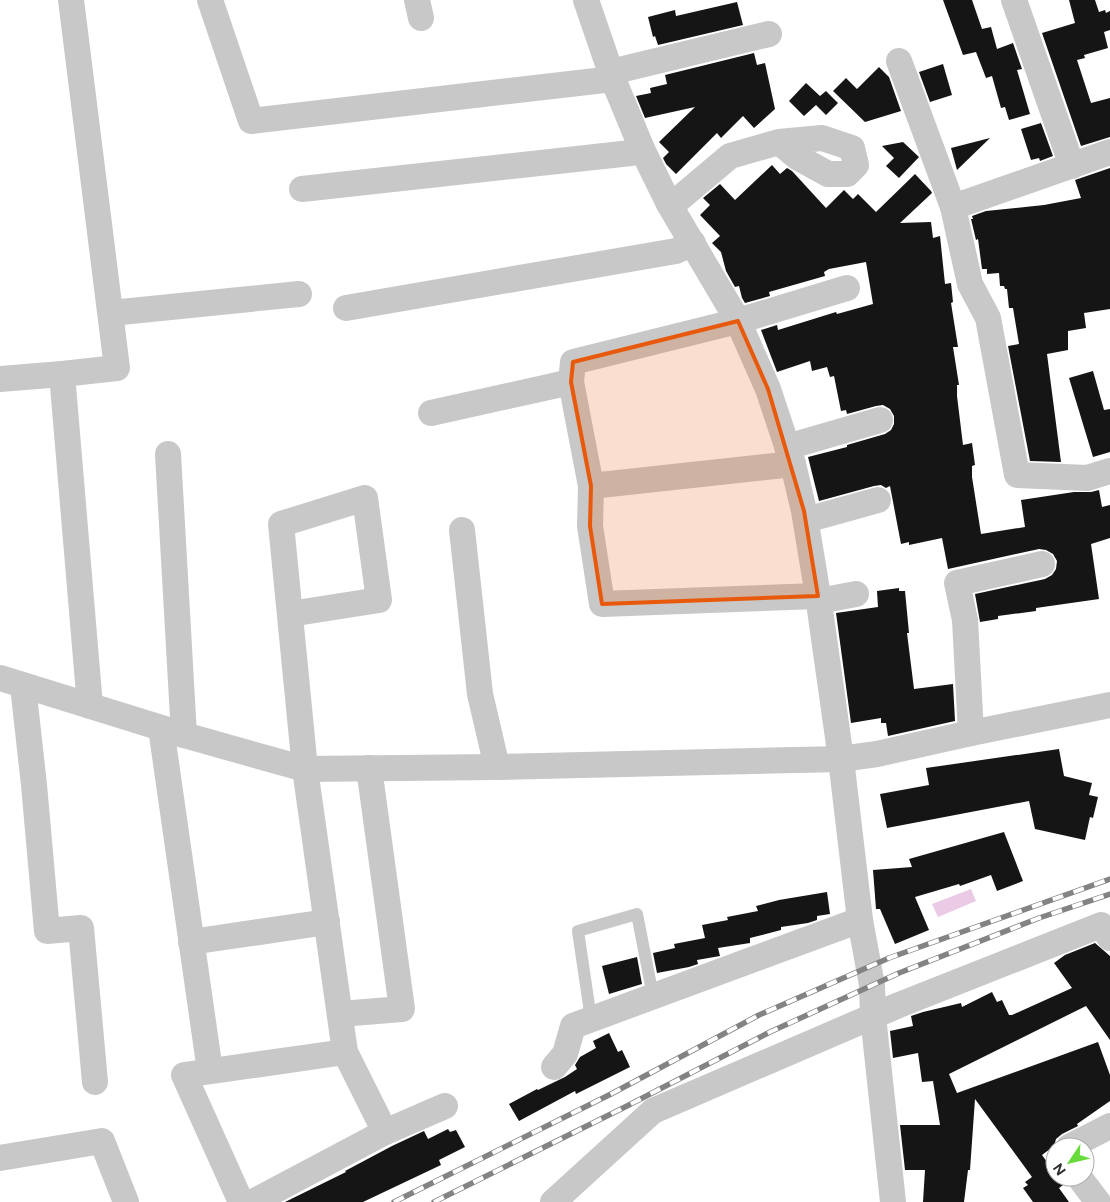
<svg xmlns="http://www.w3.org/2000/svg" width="1110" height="1202" font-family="Figtree,sans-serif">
  <rect width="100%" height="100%" fill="#fff"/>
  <path fill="#eacae4" d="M 971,889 L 976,901 L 938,917 L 932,904 Z"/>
  <g fill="#151515">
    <path d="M 943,0 L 972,0 L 982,29 L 991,27 L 997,49 L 1013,43 L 1022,69 L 1017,70 L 1030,114 L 1009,120 L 1005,107 L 1001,108 L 992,76 L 986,78 L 976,52 L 963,55 Z"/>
    <path d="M 1069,0 L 1095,0 L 1099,12 L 1105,10 L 1106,13 L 1110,11 L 1110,30 L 1104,32 L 1108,48 L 1084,55 L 1085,58 L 1077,60 L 1091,103 L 1110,98 L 1110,137 L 1081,146 L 1042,33 L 1075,23 Z"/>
    <path d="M 737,2 L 743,25 L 658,45 L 655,36 L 653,37 L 648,17 L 675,10 L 676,16 Z"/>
    <path d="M 754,53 L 757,65 L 765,63 L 775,109 L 754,128 L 743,116 L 721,138 L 717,133 L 676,174 L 666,164 L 663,158 L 669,152 L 659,142 L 695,107 L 645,118 L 636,96 L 651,93 L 650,88 L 667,84 L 665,75 Z"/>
    <path d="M 943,64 L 952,95 L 930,102 L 919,72 Z"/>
    <path d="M 879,67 L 889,77 L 901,111 L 865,122 L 833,91 L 846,78 L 857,89 Z"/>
    <path d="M 806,83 L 820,96 L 826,91 L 838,103 L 826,115 L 816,105 L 804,116 L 789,101 Z"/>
    <path d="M 1041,123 L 1053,156 L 1040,161 L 1039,158 L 1031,160 L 1021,129 Z"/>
    <path d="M 990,138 L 957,170 L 951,148 Z"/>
    <path d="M 903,142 L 919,157 L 899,178 L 886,166 L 894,158 L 882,146 Z"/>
    <path d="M 772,165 L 780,174 L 787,168 L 792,171 L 826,208 L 844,190 L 853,199 L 858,194 L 876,212 L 915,174 L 931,191 L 932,193 L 900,223 L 931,222 L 933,238 L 940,236 L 945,284 L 951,283 L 953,302 L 951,303 L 958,347 L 953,347 L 959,385 L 957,385 L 957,396 L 963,445 L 972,443 L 975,465 L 972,466 L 972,477 L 981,534 L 1025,527 L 1021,500 L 1074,492 L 1091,492 L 1099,490 L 1102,507 L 1110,505 L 1110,538 L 1091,544 L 1099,599 L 1036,608 L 1036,611 L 998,616 L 998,619 L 980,622 L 975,594 L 1045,579 L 1052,575 L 1056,569 L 1057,561 L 1053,554 L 1046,550 L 1039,549 L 948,569 L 942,538 L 909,545 L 909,542 L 901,544 L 890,486 L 886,488 L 881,485 L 874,486 L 819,501 L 808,457 L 847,447 L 847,445 L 885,434 L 891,430 L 894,424 L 894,416 L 890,409 L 883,405 L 876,406 L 847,414 L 846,410 L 841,411 L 834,376 L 830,377 L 827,367 L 812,371 L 810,361 L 777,372 L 761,330 L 777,325 L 778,330 L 836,312 L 837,314 L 873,304 L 866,262 L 829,269 L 824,272 L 825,276 L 769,292 L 770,296 L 745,303 L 742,298 L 739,286 L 735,287 L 726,271 L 721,252 L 712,243 L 720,236 L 700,215 L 710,205 L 703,198 L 720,184 L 735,200 Z"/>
    <path d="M 1110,168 L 1110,309 L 1084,313 L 1086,328 L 1068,331 L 1068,350 L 1047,354 L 1061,462 L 1030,461 L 1008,346 L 1019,344 L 1013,308 L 1009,308 L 1007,289 L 1005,289 L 1004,286 L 1000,286 L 999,273 L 987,274 L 987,269 L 982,269 L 978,239 L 976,240 L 971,219 L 973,219 L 972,216 L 986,211 L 1044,205 L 1081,198 L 1075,180 Z"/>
    <path d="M 1093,371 L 1104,410 L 1110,409 L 1110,452 L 1093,457 L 1069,378 Z"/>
    <path d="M 899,588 L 899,591 L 905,591 L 909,633 L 907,633 L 914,689 L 953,684 L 955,721 L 888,736 L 886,723 L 881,723 L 881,718 L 851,723 L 836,613 L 878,607 L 877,591 Z"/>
    <path d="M 1059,749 L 1064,776 L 1092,783 L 1089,795 L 1098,797 L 1093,818 L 1090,817 L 1085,840 L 1035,829 L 1029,801 L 887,828 L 880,794 L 929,785 L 926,768 Z"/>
    <path d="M 1004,832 L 1023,881 L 997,891 L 991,875 L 960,886 L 959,884 L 915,897 L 929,930 L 895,944 L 880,909 L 876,909 L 873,870 L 912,867 L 909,859 Z"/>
    <path d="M 827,892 L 830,914 L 817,916 L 817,920 L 808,923 L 781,927 L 781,930 L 750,938 L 750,943 L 718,948 L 720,956 L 697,960 L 698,964 L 689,967 L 657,973 L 653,953 L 675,948 L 674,944 L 705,938 L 702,925 L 728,920 L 727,917 L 758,911 L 756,906 L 779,900 Z"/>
    <path d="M 1095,943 L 1110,956 L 1110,1040 L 1086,1006 L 949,1074 L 957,1093 L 1098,1042 L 1110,1075 L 1110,1101 L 1077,1124 L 1078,1126 L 1062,1134 L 1056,1139 L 1054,1146 L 1042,1155 L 1055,1173 L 1055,1177 L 1058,1177 L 1063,1185 L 1059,1188 L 1069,1202 L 1033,1202 L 1023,1188 L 1028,1185 L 1025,1182 L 1032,1177 L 975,1099 L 970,1170 L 968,1170 L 964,1202 L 923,1202 L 925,1170 L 905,1170 L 900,1125 L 940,1125 L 933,1081 L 922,1082 L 918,1053 L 893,1058 L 890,1031 L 913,1026 L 911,1016 L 923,1012 L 961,1003 L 962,1007 L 992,992 L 997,1002 L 1002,1000 L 1009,1015 L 1012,1015 L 1072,988 L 1054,963 L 1065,955 Z"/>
    <path d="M 637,957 L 642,984 L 609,994 L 602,966 Z"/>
    <path d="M 609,1033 L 618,1052 L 622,1050 L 630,1067 L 576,1094 L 575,1091 L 519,1121 L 509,1104 L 537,1089 L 538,1090 L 565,1077 L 577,1069 L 575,1065 L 580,1057 L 596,1048 L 593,1041 Z"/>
    <path d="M 448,1129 L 450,1132 L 456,1130 L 465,1147 L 439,1160 L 441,1165 L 363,1202 L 285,1202 L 346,1172 L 345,1171 L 392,1146 L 424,1131 L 428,1139 Z"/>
  </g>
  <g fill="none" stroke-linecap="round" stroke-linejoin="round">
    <path stroke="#c8c8c8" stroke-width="12" d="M 591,1019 L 578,931 L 637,914 L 653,996"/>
    <g stroke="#c8c8c8" stroke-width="26">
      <path d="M 210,0 L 251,121 L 613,79"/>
      <path d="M 417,0 L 421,18"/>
      <path d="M 586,0 L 613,79 L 642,149 L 669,204 L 738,321 L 768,389 L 793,464 L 804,511 L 818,596 L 841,759 L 860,920 L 872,985 L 873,1016 L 893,1202"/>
      <path d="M 1014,0 L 1072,166"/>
      <path d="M 899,61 L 953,207"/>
      <path d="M 611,72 L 769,34"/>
      <path d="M 1110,152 L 953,207 L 970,284 L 988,318 L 1017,475 L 1087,478 L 1110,471"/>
      <path d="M 302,189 L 631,153 L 642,149"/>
      <path d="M 669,204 L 679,199 L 730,156 L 779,142 L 822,138 L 852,148 L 856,165 L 847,174 L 828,174 L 797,157 L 779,142"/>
      <path d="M 346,308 L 676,251 L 693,243"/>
      <path d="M 111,313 L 299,294"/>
      <path d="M 62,374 L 117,368 L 71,0"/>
      <path d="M 0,379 L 62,374 L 90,706"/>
      <path d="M 431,413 L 571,382"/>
      <path d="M 787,447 L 880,420"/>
      <path d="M 168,454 L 184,735"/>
      <path d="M 591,486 L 793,464"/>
      <path d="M 806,520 L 878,500"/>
      <path d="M 462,530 L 480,694 L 497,767"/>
      <path d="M 1042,564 L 957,583 L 965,620 L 971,733 L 1110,705"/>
      <path d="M 818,596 L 602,604 L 590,526 L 591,486 L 571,382 L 573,362 L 738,321 L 847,288"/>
      <path d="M 819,601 L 856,594"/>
      <path d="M 290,614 L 379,600 L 365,498 L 281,524 L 305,769 L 345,1052 L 385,1132"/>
      <path d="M 0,678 L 184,735 L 305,769 L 497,767 L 841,759 L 877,754 L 971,733"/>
      <path d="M 23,686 L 34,785 L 47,931 L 81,928 L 95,1082"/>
      <path d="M 161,728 L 210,1071"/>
      <path d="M 191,942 L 327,922"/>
      <path d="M 340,1014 L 402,1009 L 369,768"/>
      <path d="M 554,1067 L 565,1054 L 573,1026 L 860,920"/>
      <path d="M 1069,1147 L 1110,1126"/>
      <path d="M 0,1158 L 102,1141 L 126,1202"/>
      <path d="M 1079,1177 L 1098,1202"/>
      <path d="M 241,1202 L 184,1075 L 345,1052"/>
      <path d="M 253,1202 L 385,1132 L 445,1106"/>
      <path d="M 553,1202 L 653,1111 L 899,1005 L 1101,925 L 1110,938"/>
    </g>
    <g stroke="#838383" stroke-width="5.5">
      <g id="rail">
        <path d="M 394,1202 L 611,1094 L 759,1015 L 889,958 L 1110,879"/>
        <path d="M 434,1202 L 625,1107 L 770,1032 L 899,973 L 1039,918 L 1110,894"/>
      </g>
    </g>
    <use href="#rail" stroke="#fff" stroke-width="4" stroke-dasharray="11" stroke-linecap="butt"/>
  </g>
  <path fill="#e8590c" fill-opacity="0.2" stroke="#e8590c" stroke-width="4" stroke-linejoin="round" d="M 738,321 L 768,389 L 804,511 L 818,596 L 602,604 L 590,526 L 591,486 L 571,382 L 573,362 Z"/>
  <g transform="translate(1070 1162) rotate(235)"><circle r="24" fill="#ffffff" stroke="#ababab"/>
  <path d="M0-4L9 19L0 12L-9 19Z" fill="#67db3b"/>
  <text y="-8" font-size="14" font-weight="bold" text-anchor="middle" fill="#2e2e2e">N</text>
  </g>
</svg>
